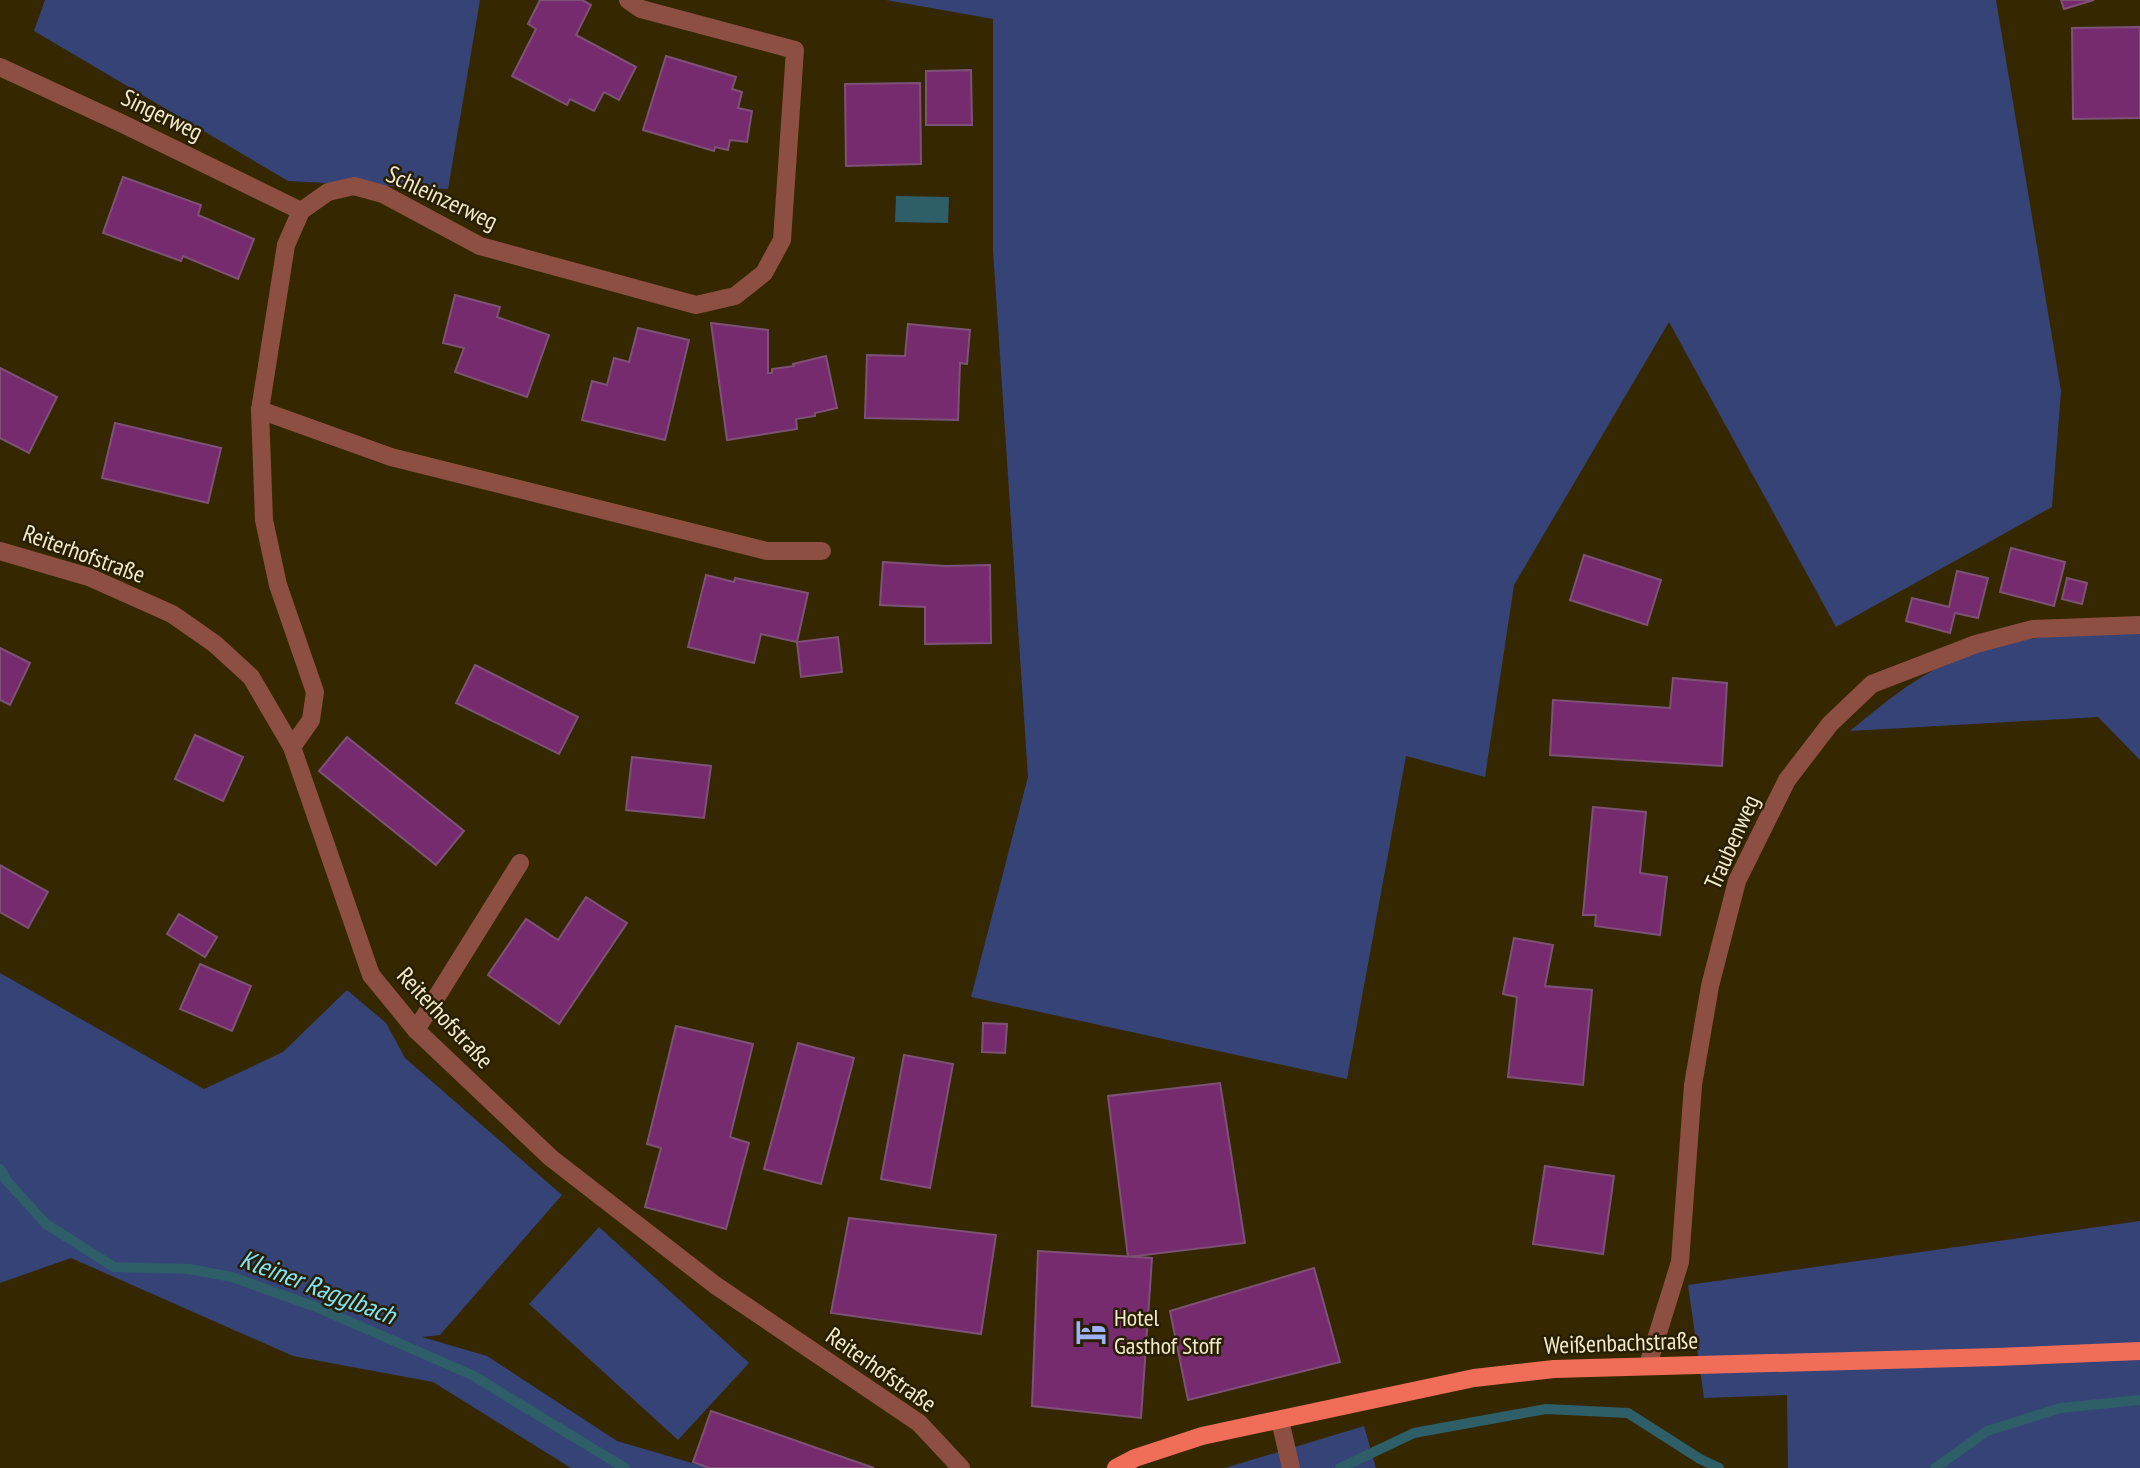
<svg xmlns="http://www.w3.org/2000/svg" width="2140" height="1468" font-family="'PT Sans Narrow',sans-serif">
  <rect width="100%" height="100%" fill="#352800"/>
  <g fill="#364377">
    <path d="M 45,0 L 480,0 L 448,189 L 288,181 L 34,31 Z"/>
    <path d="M 886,0 L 1996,0 L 2061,391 L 2052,507 L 1836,627 L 1669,322 L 1514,585 L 1485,777 L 1406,756 L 1347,1079 L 971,997 L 1028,777 L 993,250 L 993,19 Z"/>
    <path d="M 2140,626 L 2140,760 L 2098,717 L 1850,731 C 1883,704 1916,676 1956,659 C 2014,636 2078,633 2140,626 Z"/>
    <path d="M 0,973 L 204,1089 L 283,1052 L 347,990 L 386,1023 L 405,1058 L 562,1195 L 440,1335 L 422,1337 L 487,1356 L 617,1441 L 709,1468 L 571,1468 L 433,1382 L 293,1356 L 71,1258 L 0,1283 Z"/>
    <path d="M 2140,1221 L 2140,1468 L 1788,1468 L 1787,1395 L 1704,1398 L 1688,1285 Z"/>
    <path d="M 599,1227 L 749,1363 L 678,1440 L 529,1304 Z"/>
    <path d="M 1364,1426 L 1376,1468 L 1225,1468 Z"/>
  </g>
  <path fill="#2e5e67" d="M 896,196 L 949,197 L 948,223 L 895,222 Z"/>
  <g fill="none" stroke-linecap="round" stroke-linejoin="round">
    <g stroke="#2e5e67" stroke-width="10">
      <path d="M 0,1169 L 6,1180 L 46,1224 L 114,1267 L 189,1269 L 232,1277 L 316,1307 L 472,1375 L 625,1468"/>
      <path d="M 1340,1468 L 1414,1433 L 1546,1409 L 1628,1413 L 1700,1459 L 1719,1468"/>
      <path d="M 1935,1468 L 1987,1431 L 2060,1408 L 2140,1400"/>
    </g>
  </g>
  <g fill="#762b6e" stroke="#7d5276" stroke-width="2">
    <path d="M 540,0 L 582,0 L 591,5 L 576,35 L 636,67 L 619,100 L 604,92 L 594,111 L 570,99 L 567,105 L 512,76 L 536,29 L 528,24 Z"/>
    <path d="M 2061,0 L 2094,0 L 2064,9 Z"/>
    <path d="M 2140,27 L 2140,118 L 2073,119 L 2072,28 Z"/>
    <path d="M 666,56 L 736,77 L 732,89 L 742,92 L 738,108 L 752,111 L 747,142 L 730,140 L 728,150 L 715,147 L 714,151 L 643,130 Z"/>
    <path d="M 971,70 L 972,125 L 926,125 L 926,71 Z"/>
    <path d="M 920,83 L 921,164 L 846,166 L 845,84 Z"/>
    <path d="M 123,177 L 201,205 L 198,215 L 254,239 L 238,279 L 183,256 L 181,261 L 103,233 Z"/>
    <path d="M 455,295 L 500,307 L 497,317 L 549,335 L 527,397 L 455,372 L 464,348 L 443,343 Z"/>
    <path d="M 711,323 L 768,330 L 768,373 L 772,373 L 772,369 L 794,366 L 793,364 L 826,356 L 837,408 L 815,413 L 815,416 L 796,419 L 797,429 L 727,440 Z"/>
    <path d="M 908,324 L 970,330 L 967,364 L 960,363 L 958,420 L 865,418 L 867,355 L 905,356 Z"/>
    <path d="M 638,328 L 689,340 L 665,440 L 582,420 L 592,381 L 607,385 L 614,358 L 629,362 Z"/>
    <path d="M 0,368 L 57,397 L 29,453 L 0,438 Z"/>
    <path d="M 115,423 L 221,448 L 208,503 L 102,478 Z"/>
    <path d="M 2011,548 L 2065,562 L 2054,606 L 2000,592 Z"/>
    <path d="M 1584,555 L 1661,580 L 1647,625 L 1570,600 Z"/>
    <path d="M 883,562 L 946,566 L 990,565 L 991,643 L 925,644 L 925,607 L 880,605 Z"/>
    <path d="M 1957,571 L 1988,578 L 1978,618 L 1955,613 L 1950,633 L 1906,621 L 1912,598 L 1949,607 Z"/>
    <path d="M 706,575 L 734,582 L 735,578 L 808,593 L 797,642 L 761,634 L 754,663 L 688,647 Z"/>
    <path d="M 2067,578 L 2087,583 L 2082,604 L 2062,599 Z"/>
    <path d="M 838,637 L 842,672 L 801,677 L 797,642 Z"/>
    <path d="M 0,648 L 30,663 L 10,705 L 0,700 Z"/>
    <path d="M 475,665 L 578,717 L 559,754 L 456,703 Z"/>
    <path d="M 1673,678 L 1727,683 L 1722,766 L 1550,755 L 1553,700 L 1670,708 Z"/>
    <path d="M 195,735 L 243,757 L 223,801 L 175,779 Z"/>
    <path d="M 347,737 L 464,831 L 436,865 L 319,771 Z"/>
    <path d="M 632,757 L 711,766 L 704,818 L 626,810 Z"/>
    <path d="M 1593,807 L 1646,812 L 1640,873 L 1667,877 L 1660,935 L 1595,926 L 1596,915 L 1583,915 Z"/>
    <path d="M 0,865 L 48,892 L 28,928 L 0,912 Z"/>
    <path d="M 586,897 L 627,923 L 559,1024 L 488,975 L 526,919 L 558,940 Z"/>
    <path d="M 179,914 L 217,937 L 205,957 L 167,934 Z"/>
    <path d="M 1514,938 L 1553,945 L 1545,986 L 1592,990 L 1583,1085 L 1508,1077 L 1517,997 L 1503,994 Z"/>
    <path d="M 200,964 L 251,986 L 232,1031 L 180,1009 Z"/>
    <path d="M 983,1023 L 1007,1024 L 1005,1053 L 982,1052 Z"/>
    <path d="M 676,1026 L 753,1044 L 730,1137 L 749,1143 L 726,1229 L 645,1207 L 661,1148 L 647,1144 Z"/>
    <path d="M 798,1043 L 854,1058 L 821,1184 L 764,1169 Z"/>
    <path d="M 904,1055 L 953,1064 L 930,1188 L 881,1179 Z"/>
    <path d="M 1220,1083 L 1245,1243 L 1128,1257 L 1108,1096 Z"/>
    <path d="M 1545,1166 L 1614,1176 L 1603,1254 L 1533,1244 Z"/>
    <path d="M 849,1218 L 996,1235 L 981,1334 L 831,1313 Z"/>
    <path d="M 1038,1251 L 1152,1258 L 1141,1418 L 1032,1406 Z"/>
    <path d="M 1314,1268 L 1340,1362 L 1188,1400 L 1170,1311 Z"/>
    <path d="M 711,1411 L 874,1468 L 709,1468 L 693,1462 Z"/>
  </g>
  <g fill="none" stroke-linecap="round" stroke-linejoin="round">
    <g stroke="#8e4f43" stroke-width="18">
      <path d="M 0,67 L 121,123 L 301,211"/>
      <path d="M 260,410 L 391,457 L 767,551 L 822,551"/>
      <path d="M 0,551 L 89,577 L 172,614 L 215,644 L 251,677 L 292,747 L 371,975 L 416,1030 L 551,1158 L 715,1285 L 919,1423 L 961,1468"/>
      <path d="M 292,747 L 311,720 L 315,692 L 278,585 L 264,520 L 260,410 L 286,245 L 301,211 L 328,192 L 354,186 L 383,194 L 480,246 L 696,305 L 735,296 L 764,273 L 782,240 L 795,50 L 641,9 L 628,0"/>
      <path d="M 416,1030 L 520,863"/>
      <path d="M 1648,1365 L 1680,1262 L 1693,1085 L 1710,986 L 1737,881 L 1787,780 L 1830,724 L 1872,684 L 1976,644 L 2033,629 L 2140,625"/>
      <path d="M 1280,1420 L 1291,1468"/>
    </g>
    <path stroke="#f06e57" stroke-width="18" d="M 1116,1468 L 1135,1458 L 1202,1436 L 1474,1378 L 1554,1369 L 1996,1357 L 2140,1351"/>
  </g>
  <defs>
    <g id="hotel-bare" transform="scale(2.415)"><path d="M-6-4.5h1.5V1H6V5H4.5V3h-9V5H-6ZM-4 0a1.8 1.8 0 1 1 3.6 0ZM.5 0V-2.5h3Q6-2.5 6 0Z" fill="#9fb3fd" stroke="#281f02" stroke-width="2.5" paint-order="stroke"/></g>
  </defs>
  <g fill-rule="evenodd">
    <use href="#hotel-bare" x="1091" y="1332"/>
  </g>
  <g text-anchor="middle" stroke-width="5" stroke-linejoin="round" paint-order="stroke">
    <g font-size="24" fill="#f4eace" stroke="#281f02">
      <text transform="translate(162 115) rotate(26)" y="8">Singerweg</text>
      <text transform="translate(442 198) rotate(25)" y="8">Schleinzerweg</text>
      <text transform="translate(84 554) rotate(20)" y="8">Reiterhofstraße</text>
      <text transform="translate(1732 842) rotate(-66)" y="8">Traubenweg</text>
      <text transform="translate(445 1018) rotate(47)" y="8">Reiterhofstraße</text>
      <text transform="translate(1621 1343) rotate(-2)" y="8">Weißenbachstraße</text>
      <text transform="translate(881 1370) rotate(35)" y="8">Reiterhofstraße</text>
    </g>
    <g font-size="24" fill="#f4eace" stroke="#281f02" text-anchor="start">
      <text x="1114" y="1326">Hotel<tspan x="1114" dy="28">Gasthof Stoff</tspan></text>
    </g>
    <g font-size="26" font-style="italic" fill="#7fe5f9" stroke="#281f02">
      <text transform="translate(318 1287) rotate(21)" y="9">Kleiner Ragglbach</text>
    </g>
  </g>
</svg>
